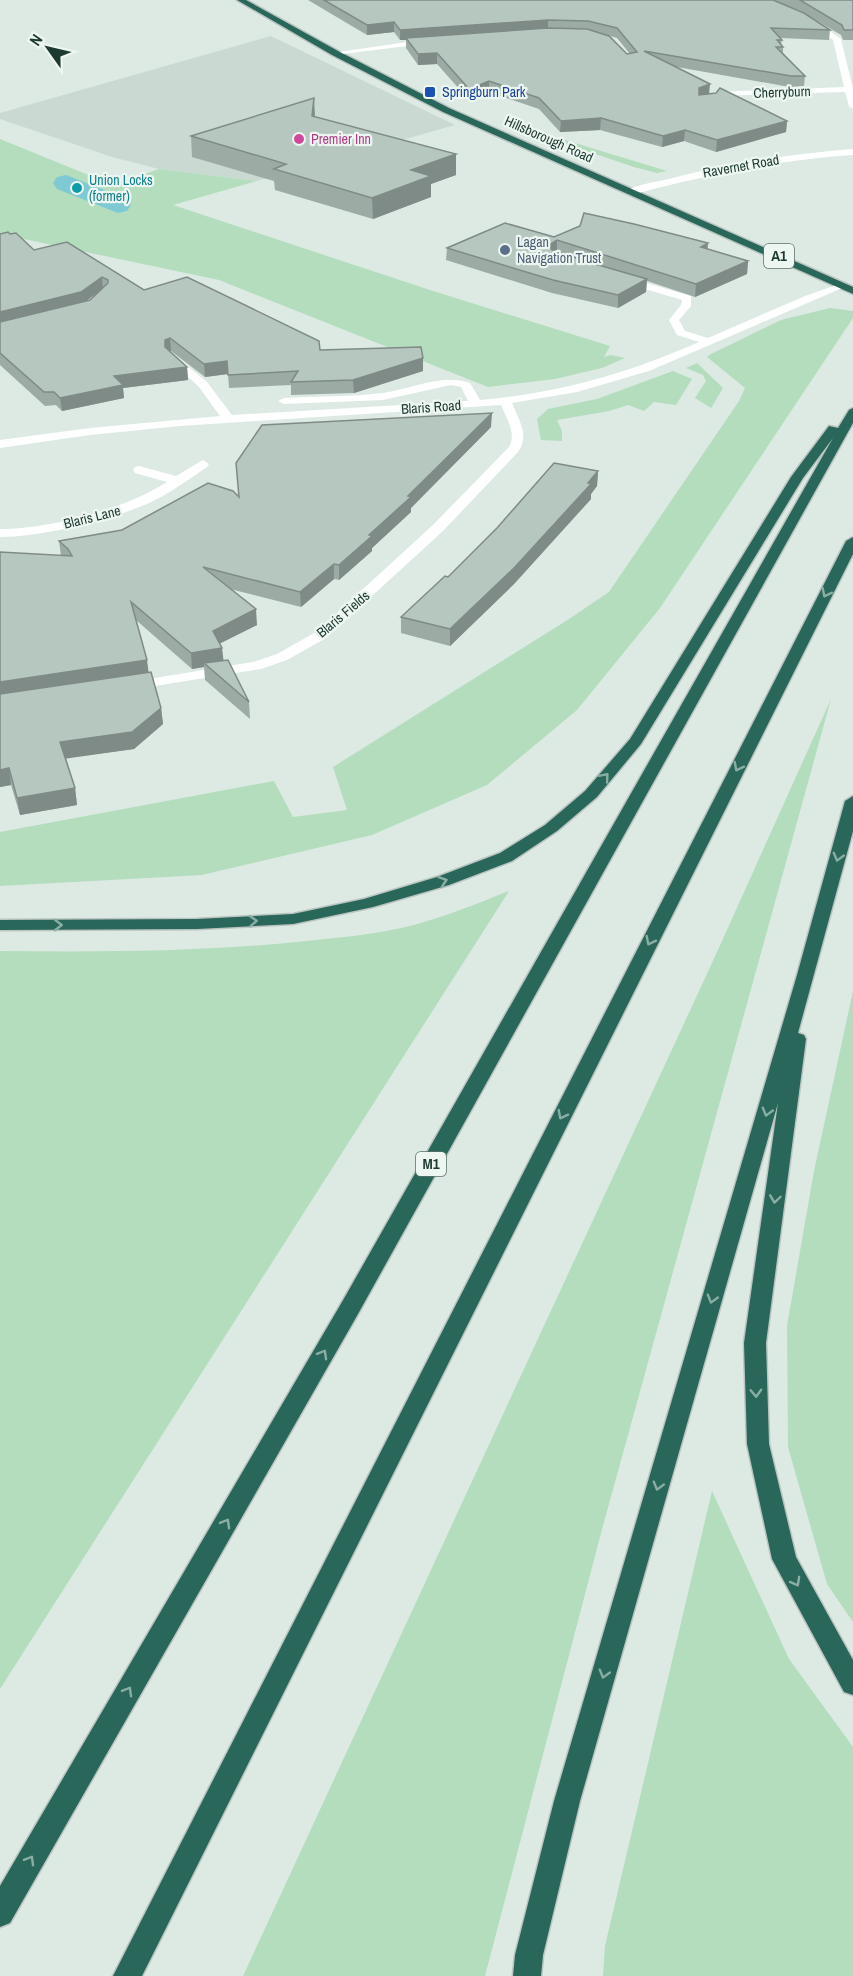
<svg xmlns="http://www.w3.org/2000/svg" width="853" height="1976" font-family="'Archivo Narrow',sans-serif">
  <rect width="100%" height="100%" fill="#dceae3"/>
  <path fill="#cadad2" d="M 271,36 L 455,125 L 257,181 L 159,169 L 112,157 L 0,119 L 0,113 Z"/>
  <g fill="#b3ddbd">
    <path d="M 509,123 L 667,171 L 657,173 L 634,167 L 530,132 Z"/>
    <path d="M 0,139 L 113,185 L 159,169 L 257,181 L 173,205 L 430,290 L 610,346 L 604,357 L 611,355 L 625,358 L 602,368 L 555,379 L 488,387 L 219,280 L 0,234 Z"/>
    <path d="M 830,308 L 853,311 L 853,318 L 660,608 L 577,710 L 487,785 L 372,835 L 202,875 L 0,886 L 0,832 L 274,781 L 293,817 L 347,810 L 333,767 L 566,621 L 609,592 L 739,401 L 745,388 L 707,357 L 711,354 L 781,320 Z"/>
    <path d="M 697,363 L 723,388 L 711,408 L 695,398 L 706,381 L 703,375 L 686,368 Z"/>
    <path d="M 673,371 L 692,379 L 676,405 L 654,402 L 644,411 L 628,405 L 609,411 L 557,420 L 562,431 L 562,441 L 541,440 L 537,419 L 548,409 L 597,399 Z"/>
    <path d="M 831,699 L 601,1533 L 485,1976 L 243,1976 L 712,963 Z"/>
    <path d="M 509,891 L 0,1689 L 0,951 C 99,952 198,952 297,942 C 334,938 374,935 410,926 C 444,917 476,904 509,891 Z"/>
    <path d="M 853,991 L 853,1622 L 827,1584 L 788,1447 L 787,1326 L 814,1171 Z"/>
    <path d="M 712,1491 L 789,1659 L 853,1747 L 853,1976 L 603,1976 L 605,1946 Z"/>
  </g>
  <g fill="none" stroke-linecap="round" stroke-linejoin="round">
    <path fill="#7fc9d4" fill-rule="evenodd" d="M 66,175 L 127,199 L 131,205 L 127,211 L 118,213 L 57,189 L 53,183 L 57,177 Z"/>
    <g stroke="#bbc4c1" stroke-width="3">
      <g id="highway">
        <path d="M 237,0 L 246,0 L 338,51 L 449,108 L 853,287 L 853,294 L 443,112 L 332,55 Z"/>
        <path d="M 853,408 L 853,423 L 358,1314 L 10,1923 L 0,1927 L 0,1886 L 342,1302 L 833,438 L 803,478 L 641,744 L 597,797 L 557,831 L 512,861 L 449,885 L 373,907 L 293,924 L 197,929 L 0,930 L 0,920 L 197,919 L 293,914 L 364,899 L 437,877 L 500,853 L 545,825 L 585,791 L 630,739 L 791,477 L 829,426 L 838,428 L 849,410 Z"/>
        <path d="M 853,537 L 853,554 L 142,1976 L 113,1976 L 846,541 Z"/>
        <path d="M 853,796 L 853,831 L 798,1033 L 804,1035 L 806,1039 L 766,1343 L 769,1444 L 796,1557 L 853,1660 L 853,1695 L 844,1692 L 772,1559 L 747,1444 L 744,1343 L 778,1103 L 580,1801 L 543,1955 L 541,1976 L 513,1976 L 515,1955 L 554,1801 L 797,975 L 845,801 Z"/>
      </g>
    </g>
    <g fill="#fff" fill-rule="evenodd">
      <path d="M 808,19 L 814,19 L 841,39 L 853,89 L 853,109 L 849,106 L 845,92 L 718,96 L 714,102 L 708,102 L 711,94 L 715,92 L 844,87 L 833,40 L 808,23 Z"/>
      <path d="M 428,39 L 432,41 L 431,43 L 335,55 L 331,53 Z"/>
      <path d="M 853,149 L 853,155 C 777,160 704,176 630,195 L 625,192 C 636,184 656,182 669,179 C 730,163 791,154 853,149 Z"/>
      <path d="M 618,277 L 626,277 L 691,296 L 691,306 L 679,320 L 685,331 L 708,338 L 805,296 L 842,283 L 847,286 L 649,371 L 577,392 L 512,403 C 519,421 530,435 518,452 L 443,531 L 326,638 L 287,660 L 261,669 L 130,690 L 125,689 L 123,686 L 125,683 L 130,682 L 253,662 L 277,654 L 316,632 L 433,525 L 509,447 C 517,434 506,417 501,405 L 180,426 L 90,435 L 0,448 L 0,440 L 90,428 L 220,416 L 199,387 L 168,358 L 168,354 L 172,353 L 207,382 L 232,415 L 468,401 L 461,387 L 451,385 L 383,400 L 284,404 L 278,401 L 284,398 C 317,396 350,397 383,393 C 413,389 440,373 470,383 L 480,400 C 559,393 626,374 699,342 L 677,335 L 669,320 L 681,305 L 682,300 L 618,281 Z"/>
      <path d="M 203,460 L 209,464 L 207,467 C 192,477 177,488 161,497 C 123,518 43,537 0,537 L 0,529 C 50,529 125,509 167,482 L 135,473 L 133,470 L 135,467 L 139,466 L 176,476 Z"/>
    </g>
    <use href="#highway" fill="#286759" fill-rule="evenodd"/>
  </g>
  <g fill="#9caba4" fill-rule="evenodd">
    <path d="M 308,0 L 853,0 L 853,40 L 843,40 L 841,35 L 801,11 L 775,1 L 830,30 L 829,40 L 780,38 L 782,40 L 781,45 L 783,47 L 783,53 L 805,76 L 804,86 L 790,87 L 677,67 L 710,94 L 787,121 L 786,132 L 716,152 L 684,141 L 662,147 L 600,130 L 560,132 L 539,109 L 489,92 L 469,100 L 437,64 L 418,65 L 406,48 L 406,40 L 400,40 L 394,32 L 367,35 ZM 610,36 L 617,38 L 630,54 L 627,54 Z"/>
    <path d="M 315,117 L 456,175 L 431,184 L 431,197 L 373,219 L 275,190 L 274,181 L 192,157 L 191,136 Z"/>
    <path d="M 0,234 L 10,234 L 34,250 L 144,290 L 320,350 L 423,358 L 423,371 L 354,393 L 291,395 L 291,385 L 229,388 L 228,374 L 205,377 L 171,351 L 170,351 L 187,367 L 188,380 L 123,388 L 124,398 L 62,411 L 56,405 L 45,406 L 0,365 ZM 101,290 L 90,300 L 86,301 Z"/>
    <path d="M 554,237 L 708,249 L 748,261 L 747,274 L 695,297 L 647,281 L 646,292 L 618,308 L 552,293 L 446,260 L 447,248 Z"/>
    <path d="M 491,427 L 411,508 L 411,512 L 372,548 L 372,551 L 339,580 L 334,579 L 301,607 L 230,589 L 257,625 L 220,643 L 223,660 L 249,702 L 250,719 L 205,680 L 204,667 L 192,669 L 136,620 L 148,672 L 161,708 L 163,724 L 134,749 L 66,758 L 75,788 L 77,805 L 20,815 L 11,785 L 0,787 L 61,556 L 59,541 L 122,530 L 239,496 Z"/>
    <path d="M 598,471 L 597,486 L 591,494 L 591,499 L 514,584 L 450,646 L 401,633 L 401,617 L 448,577 Z"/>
  </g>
  <g fill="#7f8b86">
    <path d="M 548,20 L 548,30 L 406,38 L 406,40 L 400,40 L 400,30 Z"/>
    <path d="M 394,22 L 394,32 L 367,35 L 367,25 Z"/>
    <path d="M 437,53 L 437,64 L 418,65 L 418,54 Z"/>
    <path d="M 489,81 L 489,92 L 469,100 L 469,89 Z"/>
    <path d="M 710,84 L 709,94 L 698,99 L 699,88 Z"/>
    <path d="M 314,98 L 315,117 L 312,116 Z"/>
    <path d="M 601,118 L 600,130 L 560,132 L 561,121 Z"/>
    <path d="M 787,121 L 786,132 L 716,152 L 717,140 Z"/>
    <path d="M 685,130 L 684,141 L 662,147 L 663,136 Z"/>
    <path d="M 456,154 L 456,175 L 431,184 L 431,197 L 373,219 L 372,198 L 411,170 Z"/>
    <path d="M 557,240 L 557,253 L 549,257 L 549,245 Z"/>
    <path d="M 708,243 L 707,256 L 701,247 Z"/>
    <path d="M 748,261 L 747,274 L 695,297 L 696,284 Z"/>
    <path d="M 102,277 L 103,289 L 82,304 L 0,325 L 0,312 Z"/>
    <path d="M 647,279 L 646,292 L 618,308 L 618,295 Z"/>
    <path d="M 170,338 L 171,351 L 166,353 L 165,340 Z"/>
    <path d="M 423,358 L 423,371 L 354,393 L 353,380 Z"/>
    <path d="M 227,361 L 228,374 L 205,377 L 204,364 Z"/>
    <path d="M 187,367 L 188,380 L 123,388 L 124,398 L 62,411 L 60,398 L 114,376 Z"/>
    <path d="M 492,413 L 491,427 L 411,508 L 411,512 L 372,548 L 372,551 L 339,580 L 339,565 Z"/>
    <path d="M 598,471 L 597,486 L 591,494 L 591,499 L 514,584 L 450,646 L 450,629 L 588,483 Z"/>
    <path d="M 334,564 L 334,579 L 301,607 L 300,592 Z"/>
    <path d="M 256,609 L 257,625 L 215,646 L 213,631 Z"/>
    <path d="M 222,648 L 224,664 L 204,663 L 204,667 L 192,669 L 191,653 Z"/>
    <path d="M 147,660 L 149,675 L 0,698 L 0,682 Z"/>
    <path d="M 161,708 L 163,724 L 134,749 L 63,759 L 60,742 Z"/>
    <path d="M 9,768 L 11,785 L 0,787 L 0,770 Z"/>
    <path d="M 75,788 L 77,805 L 20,815 L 17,798 Z"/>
  </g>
  <g fill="#b5c7bf" stroke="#7f8b86" stroke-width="1.5">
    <path d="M 324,0 L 773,0 L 804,13 L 830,30 L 771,28 L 782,40 L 777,40 L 783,47 L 776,47 L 805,76 L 791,76 L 644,51 L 710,84 L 699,88 L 699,95 L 716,93 L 720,88 L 787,121 L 717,140 L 685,130 L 663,136 L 601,118 L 561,121 L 539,98 L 489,81 L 469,89 L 437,53 L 418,54 L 406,38 L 548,28 L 587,29 L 609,36 L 627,54 L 637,52 L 617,28 L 588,21 L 548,20 L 400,30 L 394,22 L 367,25 Z"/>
    <path d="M 800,0 L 853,0 L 853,30 L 844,30 L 842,25 Z"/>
    <path d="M 314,98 L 312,116 L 456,154 L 411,170 L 431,176 L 372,198 L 274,169 L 286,164 L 191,136 Z"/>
    <path d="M 584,213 L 634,224 L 708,243 L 701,247 L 748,261 L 696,284 L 557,240 L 549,245 L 552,250 L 588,262 L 647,279 L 618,295 L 553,280 L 447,248 L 505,223 L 554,237 L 580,226 Z"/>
    <path d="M 8,232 L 10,234 L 16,233 L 34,250 L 67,242 L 144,290 L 187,277 L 319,341 L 320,350 L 421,347 L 423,358 L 353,380 L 291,382 L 298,371 L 228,375 L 227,361 L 204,364 L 170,338 L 165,340 L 165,347 L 187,367 L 114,376 L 123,385 L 60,398 L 54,392 L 44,392 L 0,353 L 0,322 L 90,300 L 108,283 L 108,280 L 102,277 L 81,292 L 0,312 L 0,234 Z"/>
    <path d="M 492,413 L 408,496 L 411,497 L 369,535 L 372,536 L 339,565 L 334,564 L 300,592 L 203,567 L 256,609 L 213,631 L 222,648 L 191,653 L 131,602 L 147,660 L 0,682 L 0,552 L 72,556 L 68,549 L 59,541 L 122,530 L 208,483 L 233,491 L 239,497 L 236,463 L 262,425 Z"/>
    <path d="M 554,463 L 598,471 L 588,483 L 591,484 L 514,568 L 450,629 L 401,617 L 445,576 L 448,577 L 497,528 Z"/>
    <path d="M 228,660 L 249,702 L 204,663 Z"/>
    <path d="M 151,672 L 161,708 L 132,732 L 60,742 L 75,788 L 17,798 L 9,768 L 0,770 L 0,694 Z"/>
  </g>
  <defs><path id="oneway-chevron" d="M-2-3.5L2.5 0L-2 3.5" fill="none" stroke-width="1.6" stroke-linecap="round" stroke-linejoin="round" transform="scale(1.5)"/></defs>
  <g stroke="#8aaea5">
    <use href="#oneway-chevron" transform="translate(826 593) rotate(117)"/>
    <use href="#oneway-chevron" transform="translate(738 767) rotate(117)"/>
    <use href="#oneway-chevron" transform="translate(605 777) rotate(-50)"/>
    <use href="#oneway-chevron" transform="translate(838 857) rotate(105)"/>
    <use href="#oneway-chevron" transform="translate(443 881) rotate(-19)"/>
    <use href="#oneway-chevron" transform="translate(253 921) rotate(-3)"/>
    <use href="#oneway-chevron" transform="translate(58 925)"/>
    <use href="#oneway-chevron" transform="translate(650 941) rotate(117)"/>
    <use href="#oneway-chevron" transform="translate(767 1112) rotate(106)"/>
    <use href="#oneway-chevron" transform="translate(562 1115) rotate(117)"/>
    <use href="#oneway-chevron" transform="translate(775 1199) rotate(98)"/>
    <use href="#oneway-chevron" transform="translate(712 1299) rotate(106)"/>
    <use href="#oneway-chevron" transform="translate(323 1354) rotate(-60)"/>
    <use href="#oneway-chevron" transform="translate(756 1393) rotate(88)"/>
    <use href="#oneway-chevron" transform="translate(658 1486) rotate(106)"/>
    <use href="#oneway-chevron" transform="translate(226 1523) rotate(-60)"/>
    <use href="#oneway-chevron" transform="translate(796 1582) rotate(61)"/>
    <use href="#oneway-chevron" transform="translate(604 1674) rotate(106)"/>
    <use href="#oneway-chevron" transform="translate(128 1691) rotate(-60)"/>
    <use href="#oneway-chevron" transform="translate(30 1860) rotate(-60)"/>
  </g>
  <rect fill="#1a4fb4" stroke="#edf6f1" stroke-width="2" x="424" y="86" width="12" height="12" rx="3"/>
  <circle fill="#d1479c" stroke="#edf6f1" stroke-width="2" cx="299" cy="139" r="6"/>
  <circle fill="#0f9aa8" stroke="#edf6f1" stroke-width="2" cx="77" cy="188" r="6"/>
  <circle fill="#5c6f8a" stroke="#edf6f1" stroke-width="2" cx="505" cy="250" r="6"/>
  <g text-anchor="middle" stroke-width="4.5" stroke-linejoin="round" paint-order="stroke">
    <g font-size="14" fill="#164399" stroke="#edf6f1" text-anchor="start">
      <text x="442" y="97">Springburn Park</text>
    </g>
    <g font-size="14" fill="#1d3a31" stroke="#edf6f1">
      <text transform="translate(782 92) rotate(-2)" y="5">Cherryburn</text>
      <text transform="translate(549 139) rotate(24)" y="5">Hillsborough Road</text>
      <text transform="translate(741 166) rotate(-10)" y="5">Ravernet Road</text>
      <text transform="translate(431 407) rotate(-4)" y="5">Blaris Road</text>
      <text transform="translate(92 517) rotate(-14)" y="5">Blaris Lane</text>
      <text transform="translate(343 614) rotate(-40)" y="5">Blaris Fields</text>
    </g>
    <g font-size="14" fill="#b23c85" stroke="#edf6f1" text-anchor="start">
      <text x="311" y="144">Premier Inn</text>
    </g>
    <g font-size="14" fill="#0d838f" stroke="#edf6f1" text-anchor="start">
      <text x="89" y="185">Union Locks<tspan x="89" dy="16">(former)</tspan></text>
    </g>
    <g font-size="14" fill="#4e5e75" stroke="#edf6f1" text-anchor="start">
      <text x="517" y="247">Lagan<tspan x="517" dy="16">Navigation Trust</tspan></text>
    </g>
    <g fill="#edf6f1" stroke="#5b726b" stroke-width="1.5">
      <rect x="764" y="244" width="30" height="24" rx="4.5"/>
      <rect x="416" y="1152" width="30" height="24" rx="4.5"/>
    </g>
    <g font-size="15" font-weight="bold" fill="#1d3a31">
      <text x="779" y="261">A1</text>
      <text x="431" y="1169">M1</text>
    </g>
  </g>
  <g transform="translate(48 48) rotate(304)" stroke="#edf6f1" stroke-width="4.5" paint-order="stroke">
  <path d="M0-4.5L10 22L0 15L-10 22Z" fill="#1d3a31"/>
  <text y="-9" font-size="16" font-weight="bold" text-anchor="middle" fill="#1d3a31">N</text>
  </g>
</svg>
